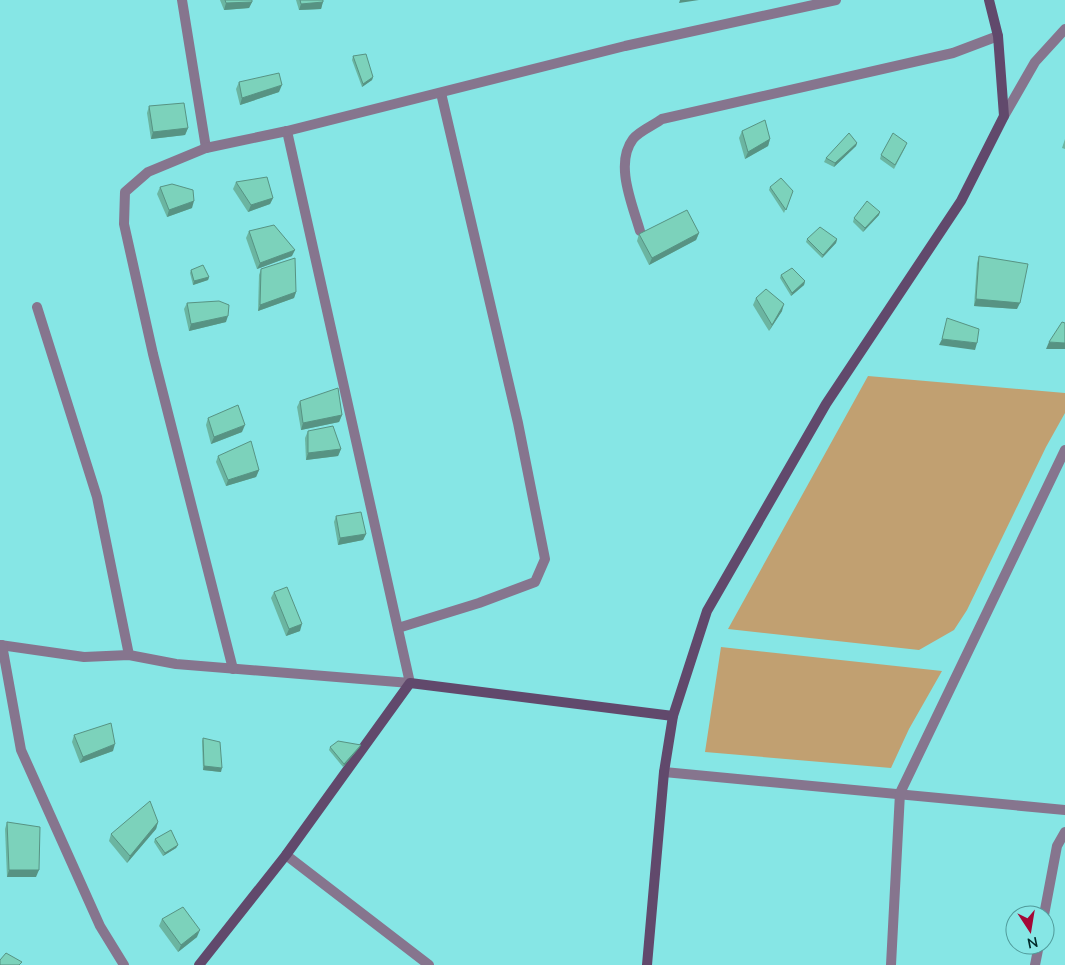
<svg xmlns="http://www.w3.org/2000/svg" width="1065" height="965" font-family="Mulish,sans-serif">
  <rect width="100%" height="100%" fill="#86e6e5"/>
  <g fill="#c1a071">
    <path d="M 868,376 L 1065,393 L 1065,413 L 1046,447 L 967,610 L 954,630 L 919,650 L 728,629 Z"/>
    <path d="M 721,647 L 942,671 L 909,729 L 891,768 L 705,752 Z"/>
  </g>
  <g fill="none" stroke-linecap="round" stroke-linejoin="round">
    <g stroke="#86758e" stroke-width="10">
      <path d="M 182,0 L 206,148"/>
      <path d="M 1004,116 L 1035,62 L 1065,29"/>
      <path d="M 640,231 C 633,206 614,164 633,139 C 639,131 654,125 662,119 L 953,53 L 998,36"/>
      <path d="M 37,307 L 97,497 L 129,655"/>
      <path d="M 398,628 L 479,603 L 535,582 L 545,559 L 518,423 L 441,93"/>
      <path d="M 0,645 L 84,657 L 129,655 L 176,664 L 410,683 L 287,131"/>
      <path d="M 2,645 L 21,750 L 100,926 L 124,965"/>
      <path d="M 233,669 L 153,354 L 124,224 L 125,192 L 148,172 L 206,148 L 287,131 L 625,46 L 836,0"/>
      <path d="M 664,772 L 1065,810"/>
      <path d="M 286,855 L 429,965"/>
      <path d="M 1044,915 L 1057,846 L 1065,832"/>
      <path d="M 891,965 L 900,793 L 1065,450"/>
      <path d="M 1035,965 L 1039,945"/>
    </g>
    <g stroke="#61496c" stroke-width="10">
      <path d="M 199,965 L 286,855 L 410,683 L 673,716"/>
      <path d="M 647,965 L 664,772 L 673,716 L 707,611 L 826,404 L 961,201 L 1004,116 L 998,36 L 989,0"/>
    </g>
  </g>
  <g fill="#6bb5a1">
    <path d="M 220,0 L 252,0 L 252,2 L 249,8 L 224,10 Z"/>
    <path d="M 296,0 L 323,0 L 321,9 L 299,10 Z"/>
    <path d="M 353,56 L 373,77 L 372,80 L 362,87 L 352,60 Z"/>
    <path d="M 239,82 L 279,92 L 240,105 L 236,89 Z"/>
    <path d="M 149,106 L 188,128 L 185,135 L 151,139 L 147,113 Z"/>
    <path d="M 742,131 L 770,139 L 768,146 L 745,159 L 739,138 Z"/>
    <path d="M 1065,139 L 1065,149 L 1062,148 Z"/>
    <path d="M 857,143 L 856,146 L 834,167 L 824,162 L 826,158 Z"/>
    <path d="M 906,146 L 894,169 L 880,159 L 881,155 Z"/>
    <path d="M 236,182 L 273,198 L 270,204 L 248,212 L 233,189 Z"/>
    <path d="M 160,187 L 192,208 L 167,217 L 157,194 Z"/>
    <path d="M 770,187 L 793,191 L 784,213 L 769,190 Z"/>
    <path d="M 879,215 L 863,232 L 853,222 L 854,218 Z"/>
    <path d="M 249,231 L 292,256 L 257,269 L 246,238 Z"/>
    <path d="M 699,233 L 696,240 L 649,265 L 637,241 L 639,234 Z"/>
    <path d="M 807,239 L 837,239 L 836,243 L 822,258 L 806,242 Z"/>
    <path d="M 979,256 L 1017,309 L 974,306 L 977,263 Z"/>
    <path d="M 261,269 L 296,292 L 294,298 L 258,311 L 259,275 Z"/>
    <path d="M 191,270 L 209,277 L 208,280 L 193,285 L 190,273 Z"/>
    <path d="M 781,275 L 805,281 L 804,285 L 791,296 L 780,278 Z"/>
    <path d="M 756,298 L 782,311 L 769,331 L 753,305 Z"/>
    <path d="M 187,303 L 226,322 L 189,331 L 184,309 Z"/>
    <path d="M 300,401 L 342,415 L 339,422 L 301,430 L 297,407 Z"/>
    <path d="M 208,418 L 242,432 L 211,444 L 206,425 Z"/>
    <path d="M 308,431 L 341,449 L 338,456 L 306,460 L 305,438 Z"/>
    <path d="M 218,456 L 259,470 L 256,477 L 226,486 L 216,462 Z"/>
    <path d="M 336,516 L 366,534 L 363,540 L 338,545 L 334,522 Z"/>
    <path d="M 274,592 L 300,631 L 286,636 L 271,598 Z"/>
    <path d="M 74,735 L 113,751 L 80,763 L 72,742 Z"/>
    <path d="M 203,738 L 221,772 L 203,770 L 202,741 Z"/>
    <path d="M 361,745 L 359,748 L 343,767 L 329,750 L 330,747 Z"/>
    <path d="M 7,822 L 36,877 L 7,877 L 5,829 Z"/>
    <path d="M 158,822 L 156,829 L 127,863 L 109,841 L 111,834 Z"/>
    <path d="M 155,839 L 178,845 L 176,848 L 163,856 L 154,842 Z"/>
    <path d="M 162,919 L 197,937 L 178,952 L 159,926 Z"/>
  </g>
  <g fill="#579383">
    <path d="M 680,0 L 699,0 L 679,3 Z"/>
    <path d="M 252,2 L 249,8 L 224,10 L 226,3 Z"/>
    <path d="M 323,2 L 321,9 L 299,10 L 301,4 Z"/>
    <path d="M 373,77 L 372,80 L 362,87 L 363,84 Z"/>
    <path d="M 282,85 L 279,92 L 240,105 L 242,98 Z"/>
    <path d="M 188,128 L 185,135 L 151,139 L 153,132 Z"/>
    <path d="M 770,139 L 768,146 L 745,159 L 748,152 Z"/>
    <path d="M 857,143 L 856,146 L 834,167 L 835,163 Z"/>
    <path d="M 273,198 L 270,204 L 248,212 L 251,205 Z"/>
    <path d="M 194,201 L 192,208 L 167,217 L 169,210 Z"/>
    <path d="M 880,212 L 879,215 L 863,232 L 865,228 Z"/>
    <path d="M 699,233 L 696,240 L 649,265 L 652,258 Z"/>
    <path d="M 837,239 L 836,243 L 822,258 L 823,255 Z"/>
    <path d="M 295,250 L 292,256 L 257,269 L 260,263 Z"/>
    <path d="M 209,277 L 208,280 L 193,285 L 194,281 Z"/>
    <path d="M 805,281 L 804,285 L 791,296 L 792,293 Z"/>
    <path d="M 296,292 L 294,298 L 258,311 L 260,305 Z"/>
    <path d="M 976,299 L 1020,303 L 1017,309 L 974,306 Z"/>
    <path d="M 784,304 L 782,311 L 769,331 L 772,325 Z"/>
    <path d="M 228,316 L 226,322 L 189,331 L 191,324 Z"/>
    <path d="M 942,339 L 977,343 L 975,350 L 939,345 Z"/>
    <path d="M 1049,342 L 1065,343 L 1065,349 L 1046,349 Z"/>
    <path d="M 342,415 L 339,422 L 301,430 L 303,423 Z"/>
    <path d="M 245,425 L 242,432 L 211,444 L 214,437 Z"/>
    <path d="M 341,449 L 338,456 L 306,460 L 308,453 Z"/>
    <path d="M 259,470 L 256,477 L 226,486 L 228,480 Z"/>
    <path d="M 366,534 L 363,540 L 338,545 L 340,538 Z"/>
    <path d="M 302,624 L 300,631 L 286,636 L 289,629 Z"/>
    <path d="M 115,744 L 113,751 L 80,763 L 83,757 Z"/>
    <path d="M 361,745 L 359,748 L 343,767 L 344,764 Z"/>
    <path d="M 204,766 L 222,768 L 221,772 L 203,770 Z"/>
    <path d="M 158,822 L 156,829 L 127,863 L 130,856 Z"/>
    <path d="M 178,845 L 176,848 L 163,856 L 165,853 Z"/>
    <path d="M 9,870 L 39,870 L 36,877 L 7,877 Z"/>
    <path d="M 200,930 L 197,937 L 178,952 L 181,945 Z"/>
  </g>
  <g fill="#7cd2bb" stroke="#579383">
    <path d="M 225,0 L 252,0 L 252,2 L 226,3 Z"/>
    <path d="M 300,0 L 323,0 L 323,2 L 301,4 Z"/>
    <path d="M 366,54 L 373,77 L 363,84 L 353,56 Z"/>
    <path d="M 279,73 L 282,85 L 242,98 L 239,82 Z"/>
    <path d="M 184,103 L 188,128 L 153,132 L 149,106 Z"/>
    <path d="M 765,120 L 770,139 L 748,152 L 742,131 Z"/>
    <path d="M 849,133 L 857,143 L 835,163 L 826,158 Z"/>
    <path d="M 893,133 L 907,143 L 895,165 L 881,155 Z"/>
    <path d="M 267,177 L 273,198 L 251,205 L 236,182 Z"/>
    <path d="M 781,178 L 793,191 L 786,210 L 770,187 Z"/>
    <path d="M 172,184 L 193,190 L 194,201 L 169,210 L 160,187 Z"/>
    <path d="M 867,201 L 880,212 L 865,228 L 854,218 Z"/>
    <path d="M 687,210 L 699,233 L 652,258 L 639,234 Z"/>
    <path d="M 274,225 L 295,250 L 260,263 L 249,231 Z"/>
    <path d="M 820,227 L 837,239 L 823,255 L 807,239 Z"/>
    <path d="M 979,256 L 1028,264 L 1020,303 L 976,299 Z"/>
    <path d="M 295,258 L 296,292 L 260,305 L 261,269 Z"/>
    <path d="M 203,265 L 209,277 L 194,281 L 191,270 Z"/>
    <path d="M 792,268 L 805,281 L 792,293 L 781,275 Z"/>
    <path d="M 766,289 L 784,304 L 772,325 L 756,298 Z"/>
    <path d="M 219,301 L 229,305 L 228,316 L 191,324 L 187,303 Z"/>
    <path d="M 947,318 L 979,329 L 977,343 L 942,339 Z"/>
    <path d="M 1062,322 L 1065,323 L 1065,343 L 1049,342 Z"/>
    <path d="M 338,388 L 342,415 L 303,423 L 300,401 Z"/>
    <path d="M 238,405 L 245,425 L 214,437 L 208,418 Z"/>
    <path d="M 333,426 L 341,449 L 308,453 L 308,431 Z"/>
    <path d="M 251,441 L 259,470 L 228,480 L 218,456 Z"/>
    <path d="M 361,512 L 366,534 L 340,538 L 336,516 Z"/>
    <path d="M 287,587 L 302,624 L 289,629 L 274,592 Z"/>
    <path d="M 111,723 L 115,744 L 83,757 L 74,735 Z"/>
    <path d="M 203,738 L 220,742 L 222,768 L 204,766 Z"/>
    <path d="M 338,741 L 361,745 L 344,764 L 330,747 Z"/>
    <path d="M 150,801 L 158,822 L 130,856 L 111,834 Z"/>
    <path d="M 7,822 L 40,827 L 39,870 L 9,870 Z"/>
    <path d="M 171,830 L 178,845 L 165,853 L 155,839 Z"/>
    <path d="M 183,907 L 200,930 L 181,945 L 162,919 Z"/>
    <path d="M 6,953 L 22,962 L 19,965 L 0,965 L 0,960 Z"/>
  </g>
  <g transform="translate(1030 930) rotate(168)"><circle r="24" fill="#86e6e5" stroke="#509a9a"/>
  <path d="M0-4L9 19L0 12L-9 19Z" fill="#a40736"/>
  <text y="-8" font-size="14" font-weight="bold" text-anchor="middle" fill="#002929">N</text>
  </g>
</svg>
